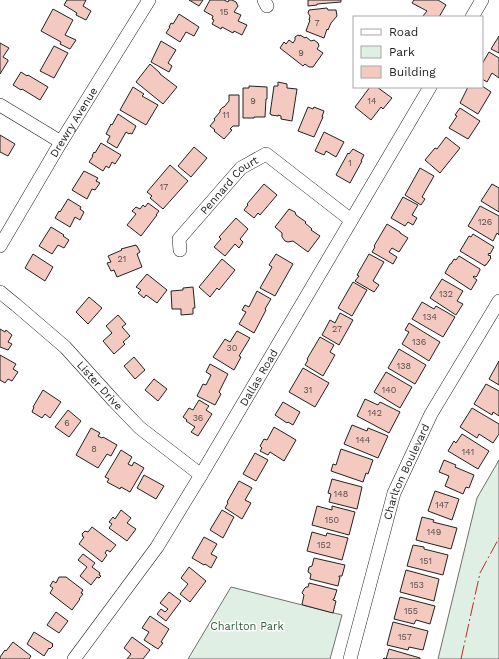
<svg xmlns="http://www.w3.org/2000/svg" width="499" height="659" font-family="'Work Sans',sans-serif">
  <rect width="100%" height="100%" fill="#fff"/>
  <g fill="#e0efe3" stroke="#6f6f6f">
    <path d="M 499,460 L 499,659 L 438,659 L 477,498 Z"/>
    <path d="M 231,587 L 342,615 L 330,659 L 188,659 Z"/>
  </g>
  <g fill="#f3c9c0" stroke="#222">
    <path d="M 67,0 L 86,0 L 83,6 L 91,11 L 86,20 L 76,15 L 77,13 L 64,5 Z"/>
    <path d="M 189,0 L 203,0 L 199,6 Z"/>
    <path d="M 210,0 L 224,0 L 228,2 L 229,0 L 232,0 L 236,2 L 238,6 L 234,12 L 241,15 L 238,21 L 247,25 L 242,35 L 234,31 L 233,33 L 222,27 L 221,29 L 212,24 L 214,20 L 212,19 L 213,16 L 204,11 Z"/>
    <path d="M 308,0 L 341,0 L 341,2 L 317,4 L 317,5 L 308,6 Z"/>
    <path d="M 414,0 L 438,0 L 446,5 L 439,17 L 425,17 L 423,16 L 427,11 L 412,3 Z"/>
    <path d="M 327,8 L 328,10 L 336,10 L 337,16 L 331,23 L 328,30 L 327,29 L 324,38 L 306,31 L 310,20 L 309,20 L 310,16 L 308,13 L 309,10 Z"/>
    <path d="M 53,9 L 73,20 L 65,35 L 76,40 L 70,49 L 60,44 L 61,42 L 41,31 Z"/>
    <path d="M 179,14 L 199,27 L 194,36 L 186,32 L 180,42 L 166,33 L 170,27 L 169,27 L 171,23 L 173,24 Z"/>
    <path d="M 298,35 L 300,36 L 300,35 L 305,38 L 306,37 L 311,41 L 314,40 L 318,43 L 319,46 L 317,49 L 323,53 L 313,67 L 309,67 L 305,64 L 303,66 L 280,48 L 284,42 L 286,44 L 289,40 L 293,43 L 295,40 L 295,37 Z"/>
    <path d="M 499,36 L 499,53 L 491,49 Z"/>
    <path d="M 161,41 L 176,50 L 168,63 L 172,66 L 169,72 L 151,62 Z"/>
    <path d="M 0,43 L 9,48 L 3,57 L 8,60 L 8,61 L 0,74 Z"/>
    <path d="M 54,46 L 68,53 L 54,78 L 40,71 Z"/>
    <path d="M 489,52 L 499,58 L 499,78 L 492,73 L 487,82 L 482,79 L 482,64 Z"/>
    <path d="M 150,64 L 160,73 L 160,74 L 177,87 L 163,104 L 136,82 Z"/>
    <path d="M 21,72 L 27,76 L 28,75 L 48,87 L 40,100 L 22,89 L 21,90 L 13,85 Z"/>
    <path d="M 278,82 L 287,84 L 287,88 L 297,89 L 292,121 L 281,119 L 281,116 L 278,115 L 278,116 L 271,115 L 271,114 L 270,114 L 274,86 L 278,86 Z"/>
    <path d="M 249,86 L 267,87 L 267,99 L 266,99 L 265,117 L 254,117 L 254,118 L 243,118 L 243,88 L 249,88 Z"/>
    <path d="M 482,86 L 491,92 L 478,114 L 460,103 L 468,87 L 482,87 Z"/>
    <path d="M 133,87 L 144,94 L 142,96 L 158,105 L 146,125 L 120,110 Z"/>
    <path d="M 370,87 L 377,87 L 392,98 L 383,109 L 381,107 L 371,120 L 355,107 Z"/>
    <path d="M 229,95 L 239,95 L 239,126 L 233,126 L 230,129 L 232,130 L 224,139 L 214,131 L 215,130 L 210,126 L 215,120 L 214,119 L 220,112 L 220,110 L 223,107 L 224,107 L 229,101 Z"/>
    <path d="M 308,107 L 313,109 L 314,107 L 324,111 L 322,117 L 323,117 L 314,137 L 298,131 Z"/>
    <path d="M 460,108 L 480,121 L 468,139 L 449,128 L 457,116 L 455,115 Z"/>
    <path d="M 118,114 L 136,126 L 132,134 L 130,133 L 129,134 L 126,132 L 117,148 L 107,142 L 110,136 L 106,134 L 111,124 L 112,125 Z"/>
    <path d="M 324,132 L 344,142 L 336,157 L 326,151 L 324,155 L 315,151 Z"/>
    <path d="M 0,135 L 15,144 L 8,156 L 0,152 Z"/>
    <path d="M 446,137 L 460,148 L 440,173 L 425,160 L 435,148 L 437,149 Z"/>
    <path d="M 101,143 L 121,155 L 115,164 L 112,162 L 109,168 L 106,166 L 103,171 L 89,162 L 93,156 L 92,156 L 94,152 L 95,153 Z"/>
    <path d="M 194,147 L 207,158 L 191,177 L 178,166 Z"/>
    <path d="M 353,149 L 364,155 L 361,161 L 362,161 L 350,183 L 336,175 L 348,153 L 349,154 Z"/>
    <path d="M 170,165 L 188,181 L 163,209 L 150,198 L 152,196 L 147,192 Z"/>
    <path d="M 420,168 L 434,176 L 422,197 L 425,199 L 421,205 L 405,195 Z"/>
    <path d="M 84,171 L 98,178 L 96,181 L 100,183 L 95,190 L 92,189 L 87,199 L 72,190 Z"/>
    <path d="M 264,184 L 277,195 L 260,215 L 258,213 L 254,218 L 244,210 L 248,205 L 247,204 Z"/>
    <path d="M 492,184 L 499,188 L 499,212 L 481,201 Z"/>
    <path d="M 403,197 L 418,205 L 412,215 L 417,218 L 413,225 L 408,222 L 405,226 L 391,218 Z"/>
    <path d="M 68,199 L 81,207 L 80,209 L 84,212 L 80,220 L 75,217 L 70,227 L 55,218 L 59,211 L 60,212 Z"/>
    <path d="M 148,203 L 159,211 L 156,215 L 157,215 L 141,236 L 127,225 L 136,214 L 132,211 L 136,207 L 140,209 L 143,205 L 145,207 Z"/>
    <path d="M 480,206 L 499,216 L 499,235 L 497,233 L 493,241 L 468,226 Z"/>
    <path d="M 289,209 L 295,212 L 296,215 L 306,222 L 305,223 L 312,229 L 311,230 L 320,236 L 308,252 L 293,241 L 288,242 L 285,241 L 282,237 L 282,233 L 275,227 Z"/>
    <path d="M 236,218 L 248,229 L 240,239 L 243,242 L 239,248 L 235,244 L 225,256 L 214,247 L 221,239 L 219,237 Z"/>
    <path d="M 387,224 L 400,232 L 400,233 L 408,238 L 399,252 L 392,248 L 389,252 L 397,257 L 393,264 L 372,252 L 375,247 L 374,246 Z"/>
    <path d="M 51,227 L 64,235 L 63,236 L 69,240 L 64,248 L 58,245 L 52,254 L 39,246 Z"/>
    <path d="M 473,234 L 494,247 L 490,254 L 489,253 L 488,255 L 491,256 L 490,257 L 491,258 L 486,265 L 485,265 L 485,266 L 460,251 L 469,236 L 471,237 Z"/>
    <path d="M 136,245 L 136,246 L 137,246 L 140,252 L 137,254 L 142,267 L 117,277 L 114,270 L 111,271 L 107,263 L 111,262 L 108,256 L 122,250 L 121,249 Z"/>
    <path d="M 33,254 L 53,267 L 45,281 L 25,268 Z"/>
    <path d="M 276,254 L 293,264 L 275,296 L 260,288 L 272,267 L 269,265 Z"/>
    <path d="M 369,254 L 384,262 L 373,281 L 379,285 L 374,292 L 355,281 L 359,276 L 357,275 Z"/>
    <path d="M 459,256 L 480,269 L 480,270 L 477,276 L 476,277 L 474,276 L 473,277 L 477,280 L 471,290 L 445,273 L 450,264 L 451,264 L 454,259 L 456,260 Z"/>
    <path d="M 222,259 L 235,270 L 219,290 L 217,288 L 210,297 L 199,287 Z"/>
    <path d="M 147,274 L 167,290 L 157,303 L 146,295 L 144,298 L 138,293 L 141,290 L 136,287 Z"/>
    <path d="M 442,279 L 463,291 L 457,301 L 463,304 L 456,315 L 430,298 Z"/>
    <path d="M 353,282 L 367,290 L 352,316 L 338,308 Z"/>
    <path d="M 193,287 L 195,308 L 193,308 L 193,314 L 181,315 L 181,309 L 172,309 L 171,291 L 183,290 L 183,288 Z"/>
    <path d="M 257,291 L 271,299 L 265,309 L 266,310 L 254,333 L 239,324 L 246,312 L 242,310 L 245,305 L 249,307 Z"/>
    <path d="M 89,297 L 102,308 L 88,324 L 76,312 Z"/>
    <path d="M 422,302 L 434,309 L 436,306 L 455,317 L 443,337 L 412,319 Z"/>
    <path d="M 340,313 L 353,320 L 339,345 L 322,335 L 330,320 L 335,323 Z"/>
    <path d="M 118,315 L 126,324 L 122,327 L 130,336 L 123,342 L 125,344 L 114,354 L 103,341 L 112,333 L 106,326 Z"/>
    <path d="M 409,323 L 440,342 L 429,361 L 402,344 L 409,332 L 405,330 Z"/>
    <path d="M 0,329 L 5,332 L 6,330 L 12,335 L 8,342 L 12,344 L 8,350 L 0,347 Z"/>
    <path d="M 237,331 L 250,338 L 239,356 L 241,357 L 234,370 L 213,357 L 225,339 L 230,342 Z"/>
    <path d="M 320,337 L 334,345 L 330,352 L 335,355 L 323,376 L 305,365 L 308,360 L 307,359 Z"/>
    <path d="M 399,349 L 426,365 L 415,384 L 388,368 Z"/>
    <path d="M 0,355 L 16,364 L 13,369 L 18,372 L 12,381 L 8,379 L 5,383 L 0,380 Z"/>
    <path d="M 134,357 L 145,370 L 135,379 L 124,366 Z"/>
    <path d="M 499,361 L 499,385 L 489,379 Z"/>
    <path d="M 210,364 L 228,374 L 219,392 L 221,394 L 215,405 L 197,396 L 203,384 L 206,385 L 211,375 L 206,372 Z"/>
    <path d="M 303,368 L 329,383 L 315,407 L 289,392 Z"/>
    <path d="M 386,372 L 412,387 L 400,408 L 374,392 Z"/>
    <path d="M 154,379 L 167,389 L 158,401 L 145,390 Z"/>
    <path d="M 486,384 L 499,391 L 499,416 L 493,412 L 492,415 L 474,404 Z"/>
    <path d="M 43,390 L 61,402 L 50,418 L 45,414 L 42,418 L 32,412 L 34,407 L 33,407 Z"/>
    <path d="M 365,399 L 378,405 L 380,402 L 400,412 L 389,433 L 357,416 Z"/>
    <path d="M 199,400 L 209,406 L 206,410 L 212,414 L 198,436 L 191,432 L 195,427 L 186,421 L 187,420 L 183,417 L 189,408 L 193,410 Z"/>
    <path d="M 283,402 L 300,412 L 293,425 L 288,422 L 287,423 L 275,415 Z"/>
    <path d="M 472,408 L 499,424 L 499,434 L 493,443 L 479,434 L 477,438 L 460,427 Z"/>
    <path d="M 68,410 L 81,421 L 69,437 L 55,427 Z"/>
    <path d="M 352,425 L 367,431 L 368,428 L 388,436 L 378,458 L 344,444 Z"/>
    <path d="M 274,427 L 296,440 L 284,461 L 270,452 L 268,455 L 260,451 L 262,448 L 260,446 L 264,439 L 267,440 Z"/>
    <path d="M 91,428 L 100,433 L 98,436 L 102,438 L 103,437 L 117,445 L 111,456 L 107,454 L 98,468 L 76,455 Z"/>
    <path d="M 462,434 L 489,451 L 478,469 L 448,451 L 454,441 L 456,443 Z"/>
    <path d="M 341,449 L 373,460 L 368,474 L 366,473 L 363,482 L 331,471 L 333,464 L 336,465 Z"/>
    <path d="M 121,450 L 132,457 L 128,464 L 132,466 L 134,462 L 144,468 L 130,492 L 121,487 L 120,489 L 107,482 L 109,479 L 105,477 Z"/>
    <path d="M 255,453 L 268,460 L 256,481 L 243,474 Z"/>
    <path d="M 444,460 L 456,465 L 455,467 L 474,475 L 469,488 L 466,487 L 463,494 L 445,486 L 449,476 L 439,472 Z"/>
    <path d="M 144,475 L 164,486 L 156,499 L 137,488 Z"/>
    <path d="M 332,479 L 362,487 L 357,509 L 329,502 L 331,494 L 328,493 Z"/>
    <path d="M 239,481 L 252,488 L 245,500 L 251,503 L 242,519 L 225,508 L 228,503 L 227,502 Z"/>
    <path d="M 435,491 L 459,499 L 452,520 L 428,511 Z"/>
    <path d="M 317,506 L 332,510 L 332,506 L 355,512 L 349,535 L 312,525 Z"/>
    <path d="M 121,510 L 131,518 L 127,523 L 136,529 L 127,541 L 109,528 L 112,524 L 109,522 L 113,517 L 115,519 Z"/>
    <path d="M 222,510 L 234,517 L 223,538 L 210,530 Z"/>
    <path d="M 422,517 L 434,520 L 433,522 L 457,528 L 451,549 L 416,540 Z"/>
    <path d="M 92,527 L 116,545 L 110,552 L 107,550 L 105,553 L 107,555 L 102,562 L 79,544 L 84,537 L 83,537 L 82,534 L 85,531 L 88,532 Z"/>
    <path d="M 312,532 L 326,536 L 327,533 L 348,538 L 342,560 L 307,551 Z"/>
    <path d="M 204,537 L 217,544 L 211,554 L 217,557 L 211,568 L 205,564 L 204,565 L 192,558 Z"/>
    <path d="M 413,545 L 424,547 L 424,549 L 448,555 L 443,575 L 407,566 Z"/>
    <path d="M 83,554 L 95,563 L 92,567 L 100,573 L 99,575 L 101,576 L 99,578 L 97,577 L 91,585 L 80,576 L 87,567 L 78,560 Z"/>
    <path d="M 314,558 L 345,565 L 342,576 L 339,576 L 339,577 L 340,577 L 338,586 L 310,579 L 311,574 L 308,572 L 309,567 L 312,566 Z"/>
    <path d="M 189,567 L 206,581 L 190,602 L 180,594 L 188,584 L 181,578 Z"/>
    <path d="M 406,570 L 439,579 L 434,601 L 400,592 Z"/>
    <path d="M 59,577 L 66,577 L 83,590 L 81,593 L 83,594 L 79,599 L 80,599 L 72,610 L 50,593 L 53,588 L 50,586 L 53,581 L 56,583 Z"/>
    <path d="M 309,583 L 337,590 L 334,599 L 333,599 L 333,600 L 336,601 L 333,613 L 303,605 L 302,604 L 304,595 L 302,593 L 304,589 L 306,587 L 308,587 Z"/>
    <path d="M 169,592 L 181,601 L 166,621 L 157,614 L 161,609 L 165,612 L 168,609 L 160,603 Z"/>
    <path d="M 400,597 L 435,606 L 430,624 L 416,620 L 414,624 L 394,619 Z"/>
    <path d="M 56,612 L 68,621 L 59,633 L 47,625 Z"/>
    <path d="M 150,616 L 169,629 L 161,642 L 163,643 L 158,649 L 144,640 L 149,632 L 142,628 Z"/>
    <path d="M 393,622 L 428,631 L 423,650 L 409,647 L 408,650 L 387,645 Z"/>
    <path d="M 34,632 L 53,644 L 52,645 L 53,646 L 50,649 L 49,648 L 44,656 L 27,644 Z"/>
    <path d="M 132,637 L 150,650 L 143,659 L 127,659 L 131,654 L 124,648 Z"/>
    <path d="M 13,642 L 31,656 L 29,659 L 0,659 L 0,657 L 5,650 L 6,651 Z"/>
    <path d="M 389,649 L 420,658 L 420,659 L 383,659 L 384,658 L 386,659 Z"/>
  </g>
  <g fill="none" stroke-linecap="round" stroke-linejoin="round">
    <g stroke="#222" stroke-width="14">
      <g id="minor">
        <path d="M 264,0 L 267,6"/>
        <path d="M 472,17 L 482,0"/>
        <path d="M 0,105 L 61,142"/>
        <path id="s1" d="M 0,246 L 61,142 L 149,0"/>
        <path id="s2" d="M 180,250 L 179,239 L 241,168 L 266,154 L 351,220"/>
        <path id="s3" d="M 0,292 L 16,305 L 65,347 L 114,401 L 140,428 L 201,475"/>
        <path id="s4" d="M 74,659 L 157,547 L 201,475 L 430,87"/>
        <path id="s5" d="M 350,659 L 394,493 L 431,414 L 499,301"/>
      </g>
    </g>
    <use href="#minor" stroke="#fff" stroke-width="13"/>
    <path stroke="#c62828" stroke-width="1" stroke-dasharray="14 3 2 3" stroke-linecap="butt" d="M 461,659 L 480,573 L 499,538"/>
  </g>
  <g text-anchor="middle" stroke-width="3" stroke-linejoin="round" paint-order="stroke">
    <g font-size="9" fill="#564c4a">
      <text x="224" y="15">15</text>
      <text x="317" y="26">7</text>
      <text x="301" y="56">9</text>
      <text x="253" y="104">9</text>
      <text x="372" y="104">14</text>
      <text x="226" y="118">11</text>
      <text x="350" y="166">1</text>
      <text x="164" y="190">17</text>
      <text x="485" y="225">126</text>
      <text x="122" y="262">21</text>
      <text x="446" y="297">132</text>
      <text x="430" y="320">134</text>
      <text x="337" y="332">27</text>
      <text x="419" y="345">136</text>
      <text x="232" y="351">30</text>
      <text x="404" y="369">138</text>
      <text x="308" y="393">31</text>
      <text x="389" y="393">140</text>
      <text x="375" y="416">142</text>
      <text x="198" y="421">36</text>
      <text x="67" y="426">6</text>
      <text x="363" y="443">144</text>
      <text x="94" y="452">8</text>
      <text x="468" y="455">141</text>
      <text x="341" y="497">148</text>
      <text x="442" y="508">147</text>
      <text x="332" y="523">150</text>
      <text x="434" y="535">149</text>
      <text x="324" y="548">152</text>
      <text x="426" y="564">151</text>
      <text x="417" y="588">153</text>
      <text x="411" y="614">155</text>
      <text x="405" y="640">157</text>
    </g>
    <g font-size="11" fill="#222" stroke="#fff">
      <text dy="4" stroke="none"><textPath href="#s1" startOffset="144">Drewry Avenue</textPath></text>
      <text dy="4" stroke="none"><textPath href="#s2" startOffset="85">Pennard Court</textPath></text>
      <text dy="4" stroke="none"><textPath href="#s4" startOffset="337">Dallas Road</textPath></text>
      <text dy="4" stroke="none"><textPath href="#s3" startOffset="137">Lister Drive</textPath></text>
      <text dy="4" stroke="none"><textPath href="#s5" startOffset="196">Charlton Boulevard</textPath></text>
    </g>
    <g font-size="11" fill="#2f5e38" stroke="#fff">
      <text x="247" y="630">Charlton Park</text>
    </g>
  </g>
  <rect x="353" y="16" width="130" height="72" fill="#ffffff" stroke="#a7a7a7"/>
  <rect x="361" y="29" width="20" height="6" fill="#ffffff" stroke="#a7a7a7"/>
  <text x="389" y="36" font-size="12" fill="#222222">Road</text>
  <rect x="361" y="46" width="20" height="12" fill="#e0efe3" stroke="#a7a7a7"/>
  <text x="389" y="56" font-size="12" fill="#222222">Park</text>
  <rect x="361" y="66" width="20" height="12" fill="#f3c9c0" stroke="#a7a7a7"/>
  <text x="389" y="76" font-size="12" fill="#222222">Building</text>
</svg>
